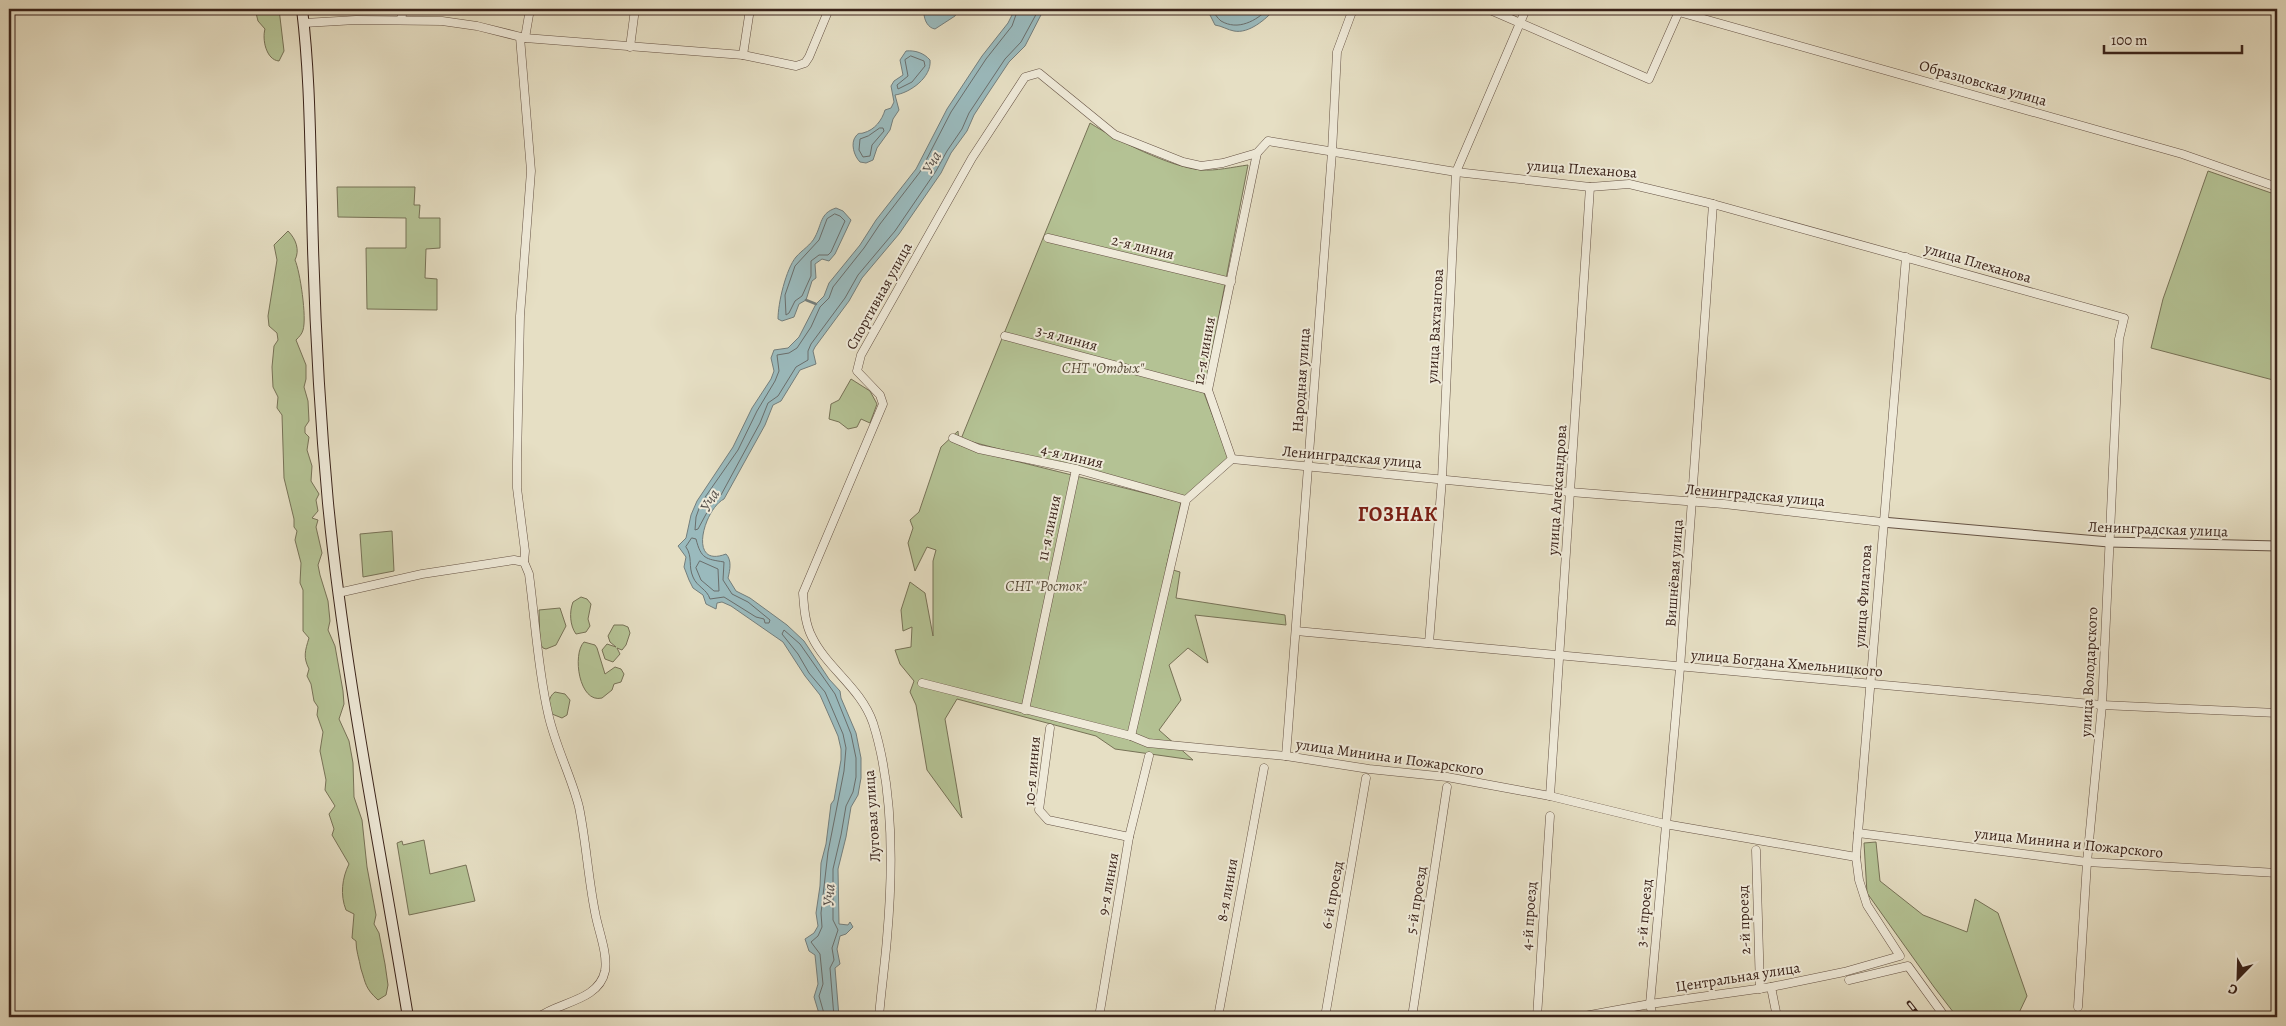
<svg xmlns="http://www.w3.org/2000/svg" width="2286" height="1026" font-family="Alegreya,serif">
  <rect width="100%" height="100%" fill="#e6dfc4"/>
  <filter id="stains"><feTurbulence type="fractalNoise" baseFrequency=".004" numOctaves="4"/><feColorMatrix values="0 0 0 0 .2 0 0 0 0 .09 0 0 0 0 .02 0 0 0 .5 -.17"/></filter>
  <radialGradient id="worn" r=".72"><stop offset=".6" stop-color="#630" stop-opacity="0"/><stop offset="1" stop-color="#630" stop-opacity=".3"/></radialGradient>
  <g fill="#b4c294" stroke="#777257">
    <path d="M 255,9 L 279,9 L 284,51 L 279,61 C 266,60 262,39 265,29 L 258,21 Z"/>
    <path d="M 1090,123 C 1116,140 1170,167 1201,170 C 1216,171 1233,167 1248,165 L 1204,393 L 1229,459 L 1185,498 L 961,439 Z"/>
    <path d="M 2208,171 L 2277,195 L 2277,381 L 2151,348 L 2163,299 Z"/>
    <path d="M 337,187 L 415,187 L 414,205 L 420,205 L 419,218 L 440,218 L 440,248 L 426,249 L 425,278 L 437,279 L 437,310 L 367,309 L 366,248 L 406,248 L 406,218 L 338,217 Z"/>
    <path d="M 288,231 C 296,239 300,250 295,260 C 300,271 307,318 303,330 C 302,334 299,337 296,340 L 306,365 L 306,379 L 304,387 L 308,401 L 309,421 L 305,427 L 305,433 L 309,437 L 307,450 L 312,466 L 311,481 L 319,494 L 316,500 L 318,511 L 312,518 L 318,520 L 316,527 L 322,553 L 318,565 L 320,575 L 328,601 L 330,621 L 328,630 L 335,646 L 343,691 L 344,704 L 339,719 L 349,741 L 353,763 L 354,797 L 362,820 L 367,867 L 376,915 L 374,924 L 379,933 L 385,964 L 388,985 L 386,995 L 378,1000 C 365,988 366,984 361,969 C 359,958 356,951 356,941 L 352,938 L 354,914 L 346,910 C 340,895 342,878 349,864 L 332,835 L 334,829 L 329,814 L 335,806 L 325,790 L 326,780 L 320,751 L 323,732 L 317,715 L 318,707 L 314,701 L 311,684 L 307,676 L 309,669 C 303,657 305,651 309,638 L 303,631 L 303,590 L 300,583 L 301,563 L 295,540 L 297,531 L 294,527 L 294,519 L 284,478 L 282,415 L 277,408 L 278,397 L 273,387 L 272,367 L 274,346 L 278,340 L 277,333 L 269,326 L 268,316 L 277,260 L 274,245 Z"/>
    <path d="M 851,379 L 870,391 L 877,404 L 870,423 L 861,419 L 857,427 L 848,429 L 839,422 L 829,419 L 831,404 L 839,400 Z"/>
    <path d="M 958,431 L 959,445 L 987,454 L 1181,502 L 1166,568 L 1180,572 L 1176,598 L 1285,615 L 1286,625 L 1195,615 L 1208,663 L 1188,648 L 1169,665 L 1181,700 L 1159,730 L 1193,760 L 1115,749 L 1096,736 L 957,699 L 945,719 L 962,818 L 927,770 L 916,705 L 910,692 L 914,681 L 900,664 L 895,650 L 911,647 L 912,627 L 903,631 L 901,610 L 910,582 L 925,593 L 933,636 L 933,561 L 936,550 L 927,547 L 915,571 L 908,543 L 913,528 L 910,520 L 919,512 L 941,447 Z"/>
    <path d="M 392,531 L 394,571 L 363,577 L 360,534 Z"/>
    <path d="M 581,597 L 587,599 L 591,604 L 588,619 L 590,626 L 586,632 L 576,634 C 570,626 569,612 573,602 Z"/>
    <path d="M 560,608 L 566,626 L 556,645 L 546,649 L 543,648 L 540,643 L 539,610 Z"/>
    <path d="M 614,625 L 623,625 L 628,627 L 630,633 L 626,645 L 622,650 L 617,648 L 620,654 L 613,662 L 605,659 L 602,650 L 607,644 L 616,647 L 610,642 L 608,636 Z"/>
    <path d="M 584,642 L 595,645 L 597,648 L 605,674 L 615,667 L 621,669 L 624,674 L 621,682 L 614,684 L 612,690 L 602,698 C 579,704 572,654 584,642 Z"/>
    <path d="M 555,692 L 565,694 L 570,700 L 567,715 L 562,718 L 552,714 C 549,705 547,698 555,692 Z"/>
    <path d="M 424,840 L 430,874 L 466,865 L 475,901 L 409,915 L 397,843 L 402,841 L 403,845 Z"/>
    <path d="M 1876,842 L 1880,881 L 1923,915 L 1967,932 L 1975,899 L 1998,913 L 2027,996 L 2017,1017 L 1957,1017 L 1934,987 L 1867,893 L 1864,843 Z"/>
  </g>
  <g fill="#9ababd" stroke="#747e7c">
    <path d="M 927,9 L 959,9 L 955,16 L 935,29 C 928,28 924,20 924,13 Z"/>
    <path d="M 1015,9 L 1044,9 L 1025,46 L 1009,62 L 987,95 L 974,115 L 967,131 L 951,153 L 941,173 L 899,234 L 862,278 L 849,301 L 815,347 L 813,351 L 816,364 L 800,370 L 781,401 L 773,405 L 765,425 L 724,499 C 704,509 687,569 726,554 C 732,560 730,570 728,578 L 736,591 L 750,598 L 787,625 L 804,641 L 829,679 L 840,691 L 841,698 L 856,733 L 861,758 L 861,778 L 858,795 L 851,807 L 846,837 L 838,869 L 839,924 L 848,925 L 850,922 L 853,927 L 846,934 L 840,936 L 837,949 L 840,964 L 835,968 L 839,1017 L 820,1017 L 814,997 L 818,984 L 815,955 L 809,951 L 805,939 L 814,933 L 818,926 L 816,913 L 820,886 L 821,863 L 826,844 L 831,804 L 834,800 L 841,760 L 841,749 L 838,736 L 820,695 L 805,676 L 783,642 L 731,606 L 722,602 L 717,603 L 716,609 L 706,604 L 703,595 L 693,588 L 689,580 L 684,567 L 686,557 L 678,546 L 686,538 L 691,515 L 697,501 L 733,447 L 752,408 L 771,379 L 774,371 L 771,358 L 774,350 L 788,348 L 799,337 L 816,304 L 824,296 L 829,283 L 860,245 L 876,220 L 916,169 L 947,109 L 982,56 L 1008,23 Z"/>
    <path d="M 1202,9 L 1275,9 C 1266,19 1249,34 1234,31 C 1228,30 1222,26 1215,25 L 1210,15 Z"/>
    <path d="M 906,51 C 915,50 924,53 930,60 C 932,77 910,93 895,95 L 899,110 L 893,119 L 890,130 L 877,148 L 873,160 L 866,163 L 860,162 C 854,156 850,143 856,136 C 859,132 860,134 863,133 C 875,130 882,120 885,110 L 891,108 L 894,102 L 891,86 L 894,81 L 903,75 L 900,60 Z"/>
    <path d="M 836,208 L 843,211 L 851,220 L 835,254 L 829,261 L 822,259 L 815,264 L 816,278 L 812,281 L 806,300 L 799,304 L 794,317 L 782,321 L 778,319 C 778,303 786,269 796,257 C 802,250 811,245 815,237 C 822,224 820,213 836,208 Z"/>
  </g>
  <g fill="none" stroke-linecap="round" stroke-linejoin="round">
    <g stroke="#6a6e6c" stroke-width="1">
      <path d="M 1018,9 L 1012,26 L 986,59 L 951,112 L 920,172 L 880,224 L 864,248 L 833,287 L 829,298 L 820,307 L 811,327 L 797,348 L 789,353 L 777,355 L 779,371 L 775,381 L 757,411 L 738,450 L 701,503 L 696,517 L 695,530 L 698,529 L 711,505 L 721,495 L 760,423 L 768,403 L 778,396 L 796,367 L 808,360 L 808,351 L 811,344 L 845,298 L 858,275 L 895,231 L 936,171 L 947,151 L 962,129 L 969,113 L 1005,59 L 1021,42 L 1039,9"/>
      <path d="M 1211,9 C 1214,12 1217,18 1221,21 C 1238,31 1256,21 1268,9"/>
      <path d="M 911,56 L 924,61 L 925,66 L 912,82 L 898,89 L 897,85 L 908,76 L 905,60 Z"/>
      <path d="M 880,128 L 883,128 L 884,131 L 872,145 L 870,156 L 863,157 L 859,150 L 860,139 L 868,136 Z"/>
      <path d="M 835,214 L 840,216 L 845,221 L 831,252 L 828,255 L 819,255 L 811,261 L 811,276 L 802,296 L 795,301 L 789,313 L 786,315 L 785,295 L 795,266 L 819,240 L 827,219 Z"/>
      <path d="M 692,538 L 696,539 C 701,559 706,559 724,562 L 723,580 L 732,594 L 748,602 L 770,620 L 769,623 L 765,623 L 764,619 L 756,617 L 724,597 L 710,599 C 707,589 697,587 693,577 C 688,566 693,557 686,547 Z"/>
      <path d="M 700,561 L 718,569 L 719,591 L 714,591 L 701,580 L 696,568 Z"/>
      <path d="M 825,1017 L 819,996 L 823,984 L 820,954 L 811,942 L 818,936 L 822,927 L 821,913 L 828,852 L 844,771 L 846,748 L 843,734 L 825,692 L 809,673 L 798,654 L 782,634 L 784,630 L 800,644 L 835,694 L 851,734 L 856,758 L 856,777 L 853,792 L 846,806 L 841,835 L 833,869 L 833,920 L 838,930 L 832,948 L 834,960 L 830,968 L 834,1017"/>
    </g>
    <path stroke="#747e7c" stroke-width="2.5" d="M 806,300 L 816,304"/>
    <g stroke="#655244" stroke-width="9">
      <g id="minor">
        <path d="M 1488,9 L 1649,79 L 1680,9"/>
        <path d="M 1679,12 L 2182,154 L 2277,187"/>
        <path d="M 401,20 L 403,9"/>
        <path d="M 304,23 L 356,20 L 442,21 L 477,26 L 525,38 L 743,55 L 796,66 L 805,63 L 809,57 L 829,9"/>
        <path d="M 520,37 L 531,171 L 520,316 L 517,461 L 517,488 L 525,551 L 524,562 L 529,574 C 535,619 538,670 548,713 C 555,746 571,775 579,807 C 586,841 588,877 595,912 C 598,930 608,953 605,971 C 599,1001 558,1002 539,1017"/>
        <path d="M 525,38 L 530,9"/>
        <path d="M 630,47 L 635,9"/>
        <path d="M 743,55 L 750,9"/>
        <path d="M 1048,238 L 1231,282"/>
        <path d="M 1005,336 L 1208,390"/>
        <path d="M 953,438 L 979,449 L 1076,469 L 1186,500"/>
        <path d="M 1232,459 L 1570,492 L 1724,504 L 1882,522"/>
        <path d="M 338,593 L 422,574 L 514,560 L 524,562"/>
        <path d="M 1296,631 L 2102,705 L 2277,713"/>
        <path d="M 1429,643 L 1442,479 L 1456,172 L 1526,9"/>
        <path d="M 922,683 L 1131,736 L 1148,743 L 1286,756 L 1369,769 L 1447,777 L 1550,796 L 1665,824 L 1856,857"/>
        <path d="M 1025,710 L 1076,469"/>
        <path d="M 1050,728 L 1039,810 L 1048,820 L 1129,837"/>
        <path d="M 1131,736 L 1186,500 L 1232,459 L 1208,390 L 1257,153"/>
        <path d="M 1286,756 L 1332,152 L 1337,52 L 1353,9"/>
        <path d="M 1550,796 L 1590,187"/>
        <path d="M 1858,833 L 2087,862 L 2277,873"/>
        <path d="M 1756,850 L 1760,989"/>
        <path d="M 1849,980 L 1908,966 L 1945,1017"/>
        <path d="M 1771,987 L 1777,1017"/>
        <path d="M 879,1017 C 881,991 885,964 887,938 C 893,870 894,789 873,723 C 861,688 827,668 812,637 C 805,624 804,607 803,593 L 883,404 L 880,395 L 857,371 L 861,355 L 972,158 L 1025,77 L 1039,73 L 1115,135 L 1183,162 L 1201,166 L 1223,163 L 1257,153 L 1268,141 L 1456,172 L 1590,187 L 1629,184 L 1713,204 L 2124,318 L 2119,339 L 2102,705 L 2087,862 L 2078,1007"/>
        <path d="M 1099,1017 L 1129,837 L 1149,756"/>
        <path d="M 1218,1017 L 1264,768"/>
        <path d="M 1325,1017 L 1366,778"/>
        <path d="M 1412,1017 L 1447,787"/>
        <path d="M 1537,1017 L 1550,816"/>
        <path d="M 1579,1017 L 1650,1004 L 1771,987 L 1844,972 L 1900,956 L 1867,905 L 1859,880 L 1856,857 L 1906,257"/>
        <path d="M 1653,1017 L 1650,1004 L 1680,668 L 1713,204"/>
      </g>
    </g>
    <g stroke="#655244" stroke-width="11">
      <path id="tertiary" d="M 1882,522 L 2109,542 L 2277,546"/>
    </g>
    <g stroke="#3a231a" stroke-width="12">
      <path id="secondary" d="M 302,9 C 310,75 310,141 312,207 C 314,306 319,405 328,503 C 345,676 380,846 408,1017"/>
    </g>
    <use href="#minor" stroke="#efead9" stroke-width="8"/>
    <use href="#tertiary" stroke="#efead9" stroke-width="9"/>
    <use href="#secondary" stroke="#efead9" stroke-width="10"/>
    <g stroke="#3a231a" stroke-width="4.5">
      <path id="rail" d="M 1909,1003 L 1920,1017"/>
    </g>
    <use href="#rail" stroke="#efead9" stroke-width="2.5" stroke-dasharray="8" stroke-linecap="butt"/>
  </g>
  <g text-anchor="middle" stroke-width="4" stroke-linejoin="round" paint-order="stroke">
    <g font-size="15" fill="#3a231a" stroke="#efead9">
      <text transform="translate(1983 83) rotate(16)" y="5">Образцовская улица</text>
      <text transform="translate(1582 169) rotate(4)" y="5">улица Плеханова</text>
      <text transform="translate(1143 247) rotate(14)" y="5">2-я линия</text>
      <text transform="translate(1978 263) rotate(16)" y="5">улица Плеханова</text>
      <text transform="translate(879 296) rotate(-61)" y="5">Спортивная улица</text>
      <text transform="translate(1435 326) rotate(-87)" y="5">улица Вахтангова</text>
      <text transform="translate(1067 338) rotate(15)" y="5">3-я линия</text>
      <text transform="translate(1204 351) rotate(-80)" y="5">12-я линия</text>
      <text transform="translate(1301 380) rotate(-86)" y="5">Народная улица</text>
      <text transform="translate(1072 456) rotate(13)" y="5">4-я линия</text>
      <text transform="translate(1352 457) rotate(5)" y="5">Ленинградская улица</text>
      <text transform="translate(1557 490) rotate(-86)" y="5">улица Александрова</text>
      <text transform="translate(1755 495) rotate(5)" y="5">Ленинградская улица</text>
      <text transform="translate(1049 528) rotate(-78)" y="5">11-я линия</text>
      <text transform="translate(2158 529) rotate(2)" y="5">Ленинградская улица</text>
      <text transform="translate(1674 573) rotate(-86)" y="5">Вишнёвая улица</text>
      <text transform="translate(1863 596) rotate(-86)" y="5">улица Филатова</text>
      <text transform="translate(1787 663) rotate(5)" y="5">улица Богдана Хмельницкого</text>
      <text transform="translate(2089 672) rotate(-87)" y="5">улица Володарского</text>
      <text transform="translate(1390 757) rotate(8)" y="5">улица Минина и Пожарского</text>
      <text transform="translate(1032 771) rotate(-85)" y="5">10-я линия</text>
      <text transform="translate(872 816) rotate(-94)" y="5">Луговая улица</text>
      <text transform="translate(2069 843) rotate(6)" y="5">улица Минина и Пожарского</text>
      <text transform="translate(1108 884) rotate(-80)" y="5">9-я линия</text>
      <text transform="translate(1227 890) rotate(-80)" y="5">8-я линия</text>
      <text transform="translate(1332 895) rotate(-80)" y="5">6-й проезд</text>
      <text transform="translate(1416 900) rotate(-81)" y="5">5-й проезд</text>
      <text transform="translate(1644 913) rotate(-85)" y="5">3-й проезд</text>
      <text transform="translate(1529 916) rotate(-86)" y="5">4-й проезд</text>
      <text transform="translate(1744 920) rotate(-92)" y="5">2-й проезд</text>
      <text transform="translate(1738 977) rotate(-9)" y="5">Центральная улица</text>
    </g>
    <g font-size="15" font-style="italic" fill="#584b38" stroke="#efead9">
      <text x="1103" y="373">СНТ "Отдых"</text>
      <text x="1046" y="591">СНТ "Росток"</text>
    </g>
    <g font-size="16" font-style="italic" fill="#57504b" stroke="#efead9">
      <text transform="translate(931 162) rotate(-61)" y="6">Уча</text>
      <text transform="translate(709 500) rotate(-60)" y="6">Уча</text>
      <text transform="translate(828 895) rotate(-87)" y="6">Уча</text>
    </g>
    <g font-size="20" font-weight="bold" letter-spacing="1" fill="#7a1f14" stroke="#efead9">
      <text x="1398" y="521">ГОЗНАК</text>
    </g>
  </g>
  <rect width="2286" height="1026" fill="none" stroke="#e6dfc4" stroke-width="30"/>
  <rect x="10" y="10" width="2266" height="1006" fill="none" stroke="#3a231a" stroke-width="2.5"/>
  <rect x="15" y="15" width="2256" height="996" fill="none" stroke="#3a231a"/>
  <g transform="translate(2238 978) rotate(203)" stroke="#efead9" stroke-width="4" paint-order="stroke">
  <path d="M0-4L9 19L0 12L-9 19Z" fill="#3a231a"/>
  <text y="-8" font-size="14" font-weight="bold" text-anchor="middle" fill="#3a231a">С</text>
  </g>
  <path d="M2104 45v8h138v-8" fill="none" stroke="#3a231a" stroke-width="2.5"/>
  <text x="2111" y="45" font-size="15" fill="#3a231a" stroke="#efead9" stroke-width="4" paint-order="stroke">100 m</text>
  <rect width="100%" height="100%" filter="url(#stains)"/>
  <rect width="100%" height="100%" fill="url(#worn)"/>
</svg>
